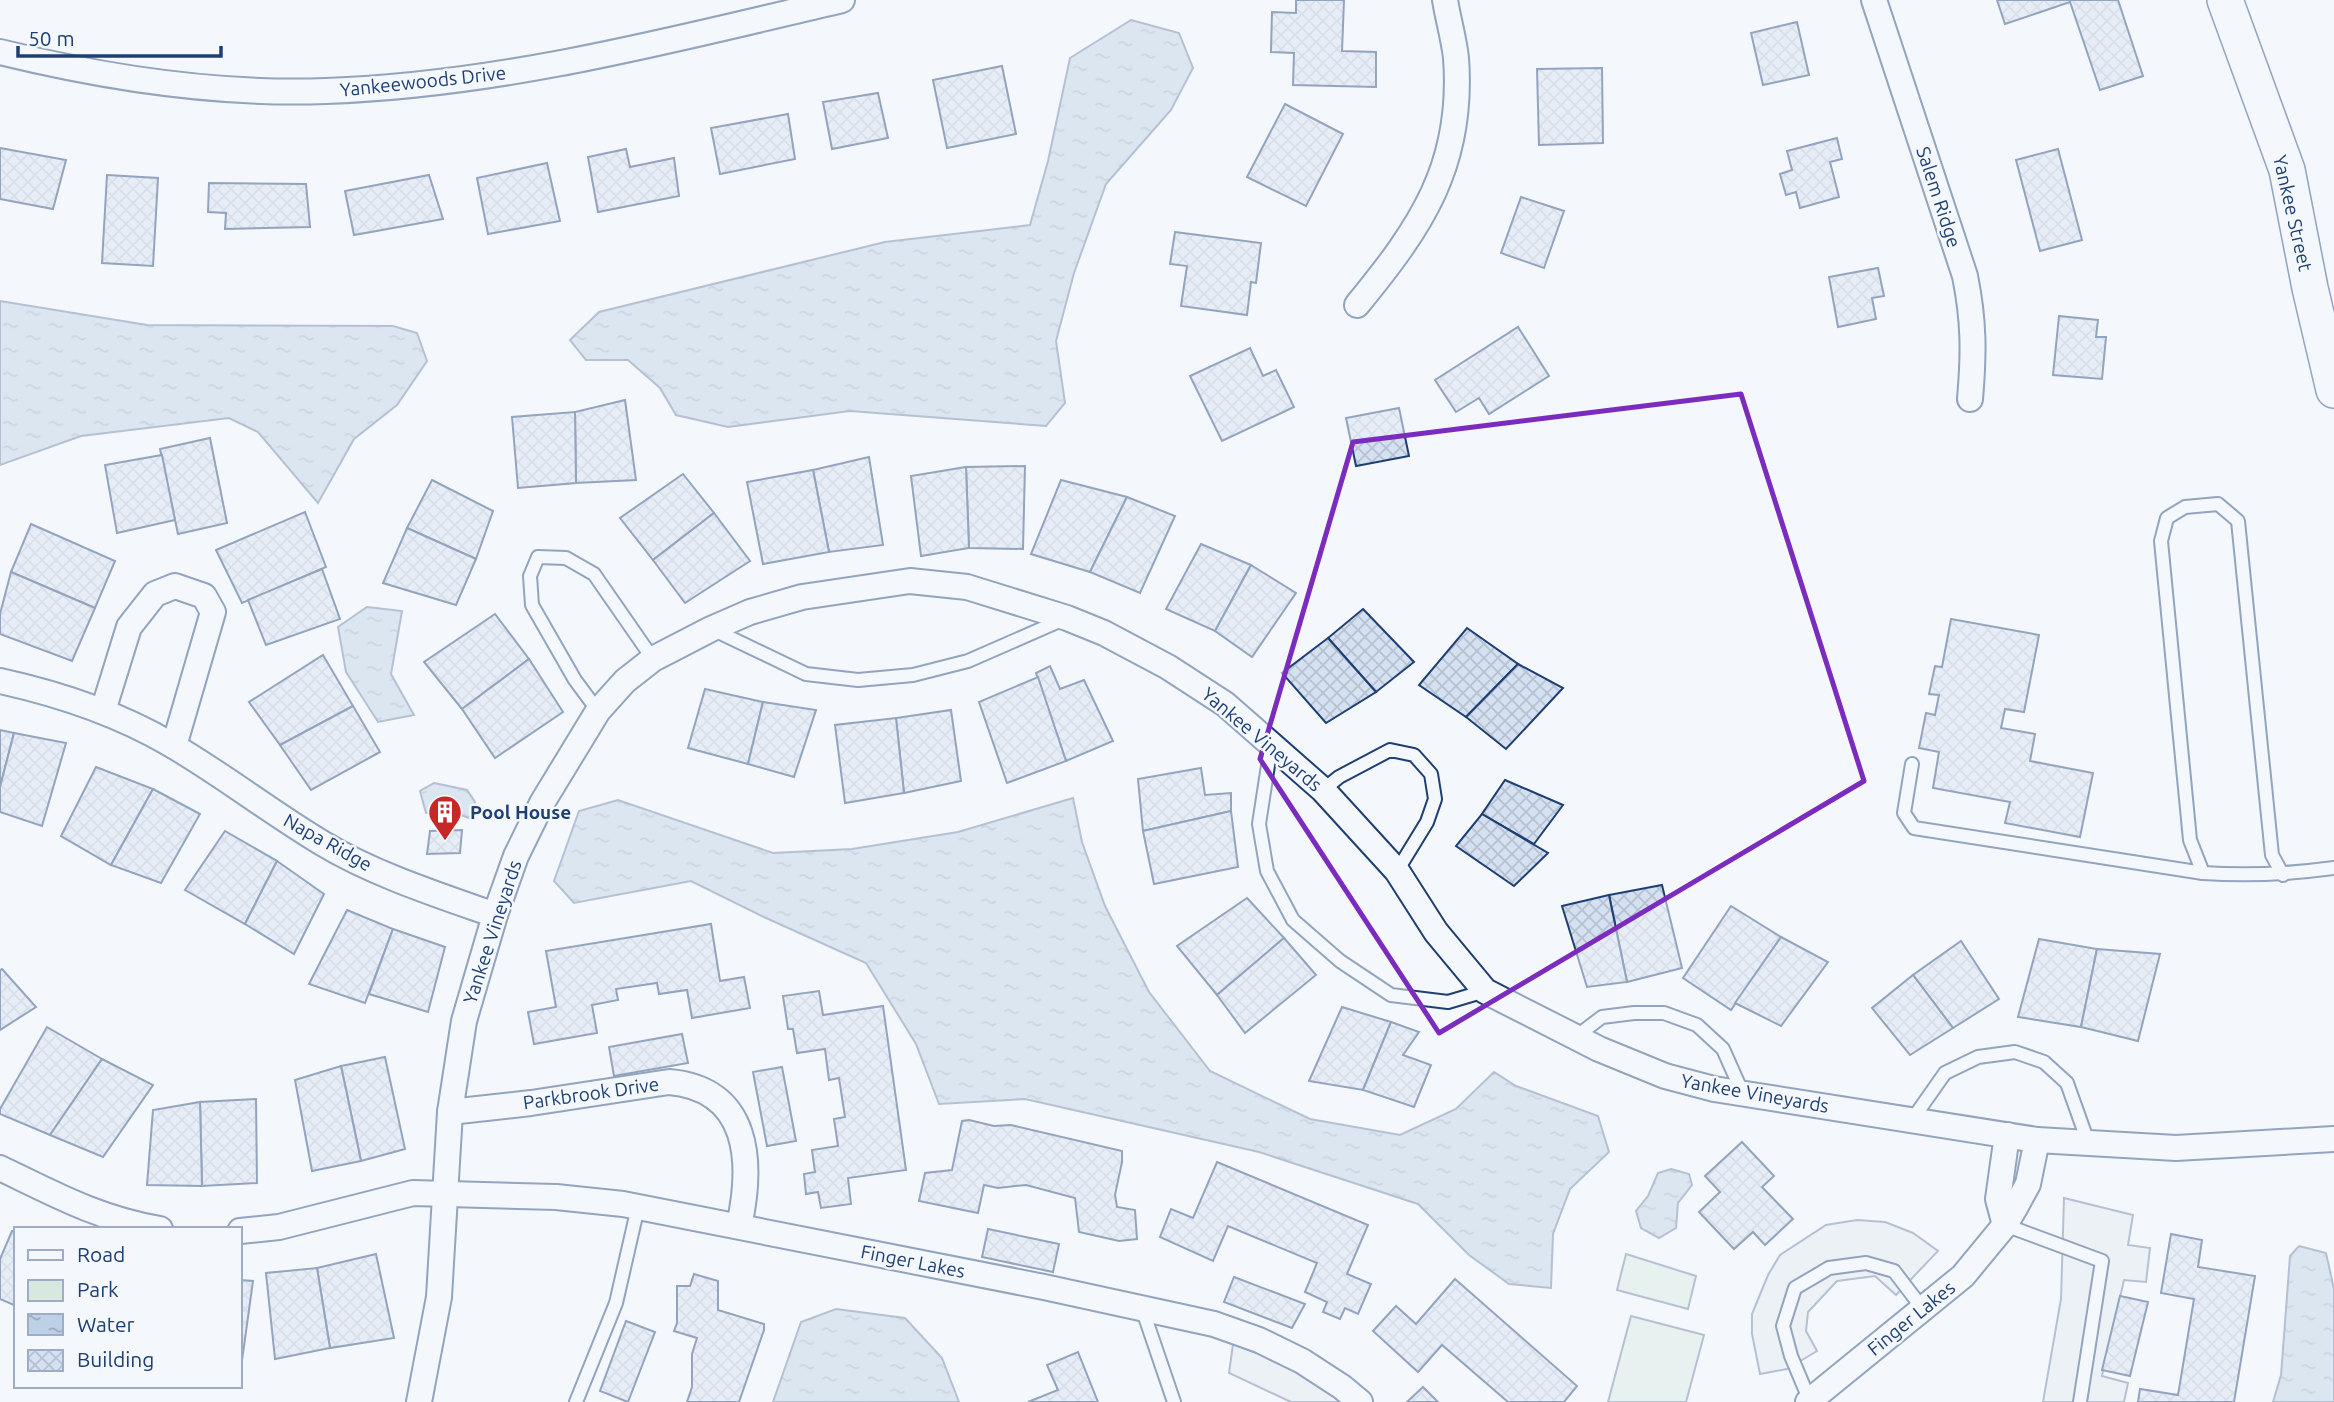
<svg xmlns="http://www.w3.org/2000/svg" width="2334" height="1402" font-family="Ubuntu,sans-serif">
  <defs>
    <pattern id="water-ripples" width="26" height="14" patternUnits="userSpaceOnUse" patternTransform="scale(1.75)"><rect width="26" height="14" fill="#bed0e5"/><path d="M2 4q2-2 4 0t4 0M15 11q2-2 4 0t4 0" fill="none" stroke="#9aaabe"/></pattern>
    <pattern id="building-cross-hatch" width="8" height="8" patternUnits="userSpaceOnUse" patternTransform="scale(1.75)"><rect width="8" height="8" fill="#d5e0f0"/><path d="M0 0l8 8M0 8l8-8" fill="none" stroke="#b6c1d1"/></pattern>
  </defs>
  <rect width="100%" height="100%" fill="#f4f7fb"/>
  <g fill="#d7e8df" stroke="#687fa3" stroke-width="2">
    <path d="M 1626,1254 L 1696,1276 L 1688,1309 L 1617,1290 Z"/>
    <path d="M 1631,1316 L 1704,1335 L 1686,1402 L 1608,1402 Z"/>
  </g>
  <g fill="#e3e8f0" stroke="#687fa3" stroke-width="2">
    <path d="M 2064,1198 L 2133,1215 L 2128,1245 L 2150,1248 L 2146,1282 L 2124,1280 L 2102,1376 L 2128,1383 L 2124,1402 L 2043,1402 L 2061,1299 Z"/>
    <path d="M 1857,1220 L 1885,1222 L 1913,1233 L 1938,1251 L 1896,1295 L 1875,1276 L 1837,1281 L 1808,1312 L 1806,1331 L 1817,1351 L 1787,1369 L 1760,1374 L 1752,1334 L 1752,1314 L 1768,1275 L 1780,1255 L 1826,1225 Z"/>
    <path d="M 1233,1344 L 1284,1364 L 1345,1402 L 1291,1402 L 1229,1373 Z"/>
  </g>
  <g fill="url(#water-ripples)" stroke="#687fa3" stroke-width="2">
    <path d="M 1131,20 L 1179,33 L 1193,68 L 1171,110 L 1106,184 L 1074,273 L 1056,341 L 1065,403 L 1046,426 L 850,411 L 728,427 L 676,415 L 660,388 L 628,360 L 586,360 L 570,340 L 599,312 L 885,242 L 1030,225 L 1048,161 L 1070,58 Z"/>
    <path d="M 0,301 L 147,325 L 393,326 L 417,333 L 427,361 L 397,405 L 354,439 L 318,503 L 258,432 L 229,418 L 81,436 L 0,465 Z"/>
    <path d="M 367,607 L 402,611 L 391,674 L 414,715 L 378,722 L 346,672 L 338,627 Z"/>
    <path d="M 434,783 L 467,790 L 475,802 L 469,818 L 449,811 L 426,813 L 420,791 Z"/>
    <path d="M 1073,798 L 1082,842 L 1105,906 L 1149,992 L 1210,1071 L 1310,1119 L 1400,1135 L 1456,1109 L 1494,1072 L 1516,1086 L 1598,1116 L 1609,1152 L 1570,1189 L 1553,1234 L 1551,1288 L 1509,1284 L 1469,1255 L 1418,1204 L 1259,1152 L 1025,1099 L 939,1104 L 916,1044 L 866,963 L 766,918 L 691,881 L 574,903 L 554,881 L 579,811 L 618,800 L 773,853 L 852,849 L 958,832 Z"/>
    <path d="M 1671,1169 L 1689,1174 L 1692,1185 L 1678,1203 L 1676,1228 L 1659,1238 L 1641,1228 L 1636,1211 L 1648,1196 L 1658,1173 Z"/>
    <path d="M 2299,1246 L 2326,1253 L 2334,1289 L 2334,1402 L 2273,1402 L 2281,1375 L 2290,1256 Z"/>
    <path d="M 836,1309 L 905,1318 L 942,1358 L 959,1402 L 773,1402 L 801,1322 Z"/>
  </g>
  <g fill="url(#building-cross-hatch)" stroke="#1d3f73" stroke-width="2">
    <path d="M 1296,0 L 1344,0 L 1342,51 L 1376,52 L 1376,87 L 1293,85 L 1294,53 L 1271,52 L 1272,12 L 1296,13 Z"/>
    <path d="M 1997,0 L 2118,0 L 2143,76 L 2100,90 L 2070,2 L 2005,24 Z"/>
    <path d="M 1797,22 L 1809,75 L 1763,85 L 1751,33 Z"/>
    <path d="M 1002,66 L 1016,134 L 947,148 L 933,80 Z"/>
    <path d="M 1602,68 L 1603,143 L 1539,145 L 1537,69 Z"/>
    <path d="M 878,93 L 888,138 L 832,149 L 823,102 Z"/>
    <path d="M 1285,104 L 1343,134 L 1306,206 L 1247,177 Z"/>
    <path d="M 788,114 L 795,159 L 720,174 L 711,128 Z"/>
    <path d="M 1837,138 L 1842,159 L 1830,162 L 1839,197 L 1800,208 L 1796,192 L 1786,195 L 1780,174 L 1792,170 L 1787,151 Z"/>
    <path d="M 0,148 L 66,160 L 53,209 L 0,199 Z"/>
    <path d="M 626,149 L 630,167 L 674,158 L 679,196 L 598,212 L 588,157 Z"/>
    <path d="M 2058,149 L 2082,240 L 2040,251 L 2016,160 Z"/>
    <path d="M 547,163 L 560,221 L 488,234 L 477,178 Z"/>
    <path d="M 107,175 L 158,178 L 153,266 L 102,263 Z"/>
    <path d="M 429,175 L 443,219 L 354,235 L 345,191 Z"/>
    <path d="M 209,183 L 306,184 L 310,227 L 225,229 L 226,213 L 208,212 Z"/>
    <path d="M 1521,197 L 1564,211 L 1544,268 L 1501,253 Z"/>
    <path d="M 1175,232 L 1261,243 L 1256,283 L 1251,282 L 1247,315 L 1181,306 L 1187,266 L 1170,264 Z"/>
    <path d="M 1878,268 L 1884,296 L 1872,298 L 1876,319 L 1838,327 L 1829,277 Z"/>
    <path d="M 2059,316 L 2098,320 L 2096,337 L 2106,337 L 2102,379 L 2053,375 Z"/>
    <path d="M 1518,327 L 1549,376 L 1489,414 L 1479,398 L 1456,412 L 1435,380 Z"/>
    <path d="M 1250,348 L 1263,376 L 1276,370 L 1294,407 L 1222,441 L 1190,376 Z"/>
    <path d="M 625,400 L 636,480 L 576,483 L 575,412 Z"/>
    <path d="M 1399,408 L 1409,456 L 1356,466 L 1346,418 Z"/>
    <path d="M 575,412 L 576,483 L 518,488 L 512,417 Z"/>
    <path d="M 210,438 L 227,523 L 178,534 L 160,449 Z"/>
    <path d="M 162,455 L 175,520 L 117,533 L 105,465 Z"/>
    <path d="M 869,457 L 883,545 L 829,552 L 813,470 Z"/>
    <path d="M 1025,466 L 1023,549 L 969,548 L 966,467 Z"/>
    <path d="M 966,467 L 969,548 L 921,556 L 911,476 Z"/>
    <path d="M 813,470 L 829,552 L 763,564 L 747,482 Z"/>
    <path d="M 683,474 L 714,513 L 653,560 L 620,518 Z"/>
    <path d="M 432,480 L 493,511 L 476,559 L 407,528 Z"/>
    <path d="M 1061,480 L 1127,497 L 1090,572 L 1031,554 Z"/>
    <path d="M 1127,497 L 1175,516 L 1140,593 L 1090,572 Z"/>
    <path d="M 305,512 L 326,567 L 242,603 L 216,550 Z"/>
    <path d="M 714,513 L 750,561 L 685,603 L 653,560 Z"/>
    <path d="M 31,524 L 115,561 L 95,608 L 11,572 Z"/>
    <path d="M 407,528 L 476,559 L 456,605 L 383,583 Z"/>
    <path d="M 1201,544 L 1251,565 L 1215,631 L 1166,609 Z"/>
    <path d="M 1251,565 L 1296,593 L 1252,657 L 1215,631 Z"/>
    <path d="M 322,569 L 340,619 L 266,645 L 248,600 Z"/>
    <path d="M 11,572 L 95,608 L 72,661 L 0,634 L 0,614 Z"/>
    <path d="M 1363,609 L 1414,662 L 1376,692 L 1328,638 Z"/>
    <path d="M 495,614 L 529,659 L 462,709 L 424,662 Z"/>
    <path d="M 1951,619 L 2039,635 L 2024,712 L 2005,709 L 2001,728 L 2035,734 L 2030,761 L 2093,773 L 2080,837 L 2005,823 L 2010,802 L 1933,788 L 1939,752 L 1919,748 L 1926,713 L 1935,715 L 1939,695 L 1929,694 L 1935,666 L 1942,667 Z"/>
    <path d="M 1467,628 L 1518,664 L 1466,717 L 1419,685 Z"/>
    <path d="M 1328,638 L 1376,692 L 1326,723 L 1282,673 Z"/>
    <path d="M 323,655 L 353,706 L 280,745 L 249,702 Z"/>
    <path d="M 529,659 L 563,712 L 495,758 L 462,709 Z"/>
    <path d="M 1518,664 L 1563,688 L 1506,749 L 1466,717 Z"/>
    <path d="M 1050,666 L 1060,689 L 1084,680 L 1113,741 L 1066,761 L 1036,673 Z"/>
    <path d="M 1038,677 L 1066,761 L 1007,783 L 979,702 Z"/>
    <path d="M 705,689 L 763,702 L 748,764 L 688,748 Z"/>
    <path d="M 763,702 L 816,710 L 794,777 L 748,764 Z"/>
    <path d="M 353,706 L 380,752 L 311,790 L 280,745 Z"/>
    <path d="M 951,710 L 961,781 L 904,793 L 896,718 Z"/>
    <path d="M 896,718 L 904,793 L 845,803 L 835,725 Z"/>
    <path d="M 0,730 L 14,733 L 0,787 Z"/>
    <path d="M 14,733 L 66,743 L 42,826 L 0,812 L 0,787 Z"/>
    <path d="M 96,767 L 153,789 L 111,865 L 61,836 Z"/>
    <path d="M 1201,768 L 1205,795 L 1231,793 L 1231,811 L 1143,831 L 1138,779 Z"/>
    <path d="M 1505,780 L 1563,805 L 1534,844 L 1482,814 Z"/>
    <path d="M 153,789 L 200,814 L 161,883 L 111,865 Z"/>
    <path d="M 1231,811 L 1238,867 L 1154,884 L 1143,831 Z"/>
    <path d="M 1482,814 L 1548,853 L 1514,886 L 1456,846 Z"/>
    <path d="M 462,830 L 460,853 L 427,854 L 430,831 Z"/>
    <path d="M 225,831 L 277,861 L 245,924 L 185,890 Z"/>
    <path d="M 277,861 L 324,894 L 294,954 L 245,924 Z"/>
    <path d="M 1662,885 L 1682,968 L 1627,982 L 1609,895 Z"/>
    <path d="M 1609,895 L 1627,982 L 1587,987 L 1562,906 Z"/>
    <path d="M 1247,898 L 1284,938 L 1217,995 L 1177,946 Z"/>
    <path d="M 1731,906 L 1781,937 L 1731,1010 L 1683,978 Z"/>
    <path d="M 347,910 L 393,929 L 365,1003 L 309,984 Z"/>
    <path d="M 711,924 L 720,981 L 744,977 L 750,1008 L 692,1018 L 687,990 L 659,994 L 657,983 L 616,989 L 618,1000 L 592,1005 L 597,1033 L 534,1044 L 528,1012 L 556,1007 L 546,951 Z"/>
    <path d="M 393,929 L 445,947 L 428,1012 L 369,994 Z"/>
    <path d="M 1781,937 L 1828,962 L 1781,1026 L 1735,1003 Z"/>
    <path d="M 1284,938 L 1316,975 L 1245,1033 L 1217,995 Z"/>
    <path d="M 2039,939 L 2097,949 L 2081,1027 L 2018,1017 Z"/>
    <path d="M 1961,941 L 1999,999 L 1953,1028 L 1913,975 Z"/>
    <path d="M 2097,949 L 2160,954 L 2138,1041 L 2081,1027 Z"/>
    <path d="M 2,969 L 36,1007 L 0,1030 L 0,970 Z"/>
    <path d="M 1913,975 L 1953,1028 L 1910,1055 L 1872,1008 Z"/>
    <path d="M 819,991 L 823,1015 L 883,1006 L 906,1170 L 848,1178 L 851,1204 L 821,1208 L 818,1192 L 806,1194 L 804,1174 L 815,1172 L 812,1150 L 838,1146 L 834,1119 L 845,1117 L 839,1078 L 829,1080 L 825,1049 L 797,1053 L 793,1029 L 788,1029 L 783,996 Z"/>
    <path d="M 1342,1007 L 1391,1022 L 1363,1090 L 1309,1081 Z"/>
    <path d="M 1391,1022 L 1419,1032 L 1403,1055 L 1431,1065 L 1414,1107 L 1363,1090 Z"/>
    <path d="M 47,1027 L 102,1059 L 50,1135 L 0,1114 L 0,1109 Z"/>
    <path d="M 682,1034 L 688,1063 L 614,1076 L 609,1047 Z"/>
    <path d="M 385,1057 L 405,1149 L 361,1161 L 341,1066 Z"/>
    <path d="M 102,1059 L 153,1085 L 103,1157 L 50,1135 Z"/>
    <path d="M 341,1066 L 361,1161 L 312,1171 L 295,1080 Z"/>
    <path d="M 782,1067 L 796,1141 L 767,1146 L 753,1072 Z"/>
    <path d="M 256,1099 L 257,1183 L 202,1186 L 200,1102 Z"/>
    <path d="M 200,1102 L 202,1186 L 147,1185 L 153,1110 Z"/>
    <path d="M 969,1120 L 994,1126 L 1011,1125 L 1122,1151 L 1122,1162 L 1115,1195 L 1117,1207 L 1135,1210 L 1137,1239 L 1119,1241 L 1079,1232 L 1075,1198 L 1026,1185 L 998,1188 L 984,1185 L 978,1213 L 919,1201 L 925,1173 L 952,1170 L 962,1121 Z"/>
    <path d="M 1742,1142 L 1774,1176 L 1762,1187 L 1793,1219 L 1765,1245 L 1753,1232 L 1734,1249 L 1699,1212 L 1720,1192 L 1705,1176 Z"/>
    <path d="M 1217,1162 L 1368,1225 L 1347,1274 L 1371,1284 L 1358,1314 L 1345,1308 L 1340,1319 L 1323,1312 L 1327,1302 L 1305,1292 L 1317,1263 L 1228,1226 L 1213,1261 L 1160,1237 L 1171,1209 L 1193,1218 Z"/>
    <path d="M 988,1229 L 1059,1244 L 1053,1272 L 982,1257 Z"/>
    <path d="M 12,1231 L 16,1231 L 16,1306 L 0,1299 L 0,1259 Z"/>
    <path d="M 2171,1234 L 2202,1240 L 2198,1267 L 2255,1276 L 2234,1402 L 2138,1402 L 2140,1389 L 2178,1395 L 2194,1299 L 2161,1293 Z"/>
    <path d="M 376,1254 L 394,1338 L 330,1348 L 317,1268 Z"/>
    <path d="M 317,1268 L 330,1348 L 275,1359 L 266,1273 Z"/>
    <path d="M 694,1274 L 718,1281 L 718,1310 L 764,1324 L 764,1330 L 739,1402 L 687,1402 L 692,1387 L 692,1354 L 697,1338 L 674,1331 L 677,1323 L 677,1286 L 690,1286 Z"/>
    <path d="M 1234,1277 L 1305,1304 L 1292,1328 L 1224,1302 Z"/>
    <path d="M 1455,1279 L 1577,1386 L 1564,1402 L 1508,1402 L 1442,1345 L 1418,1372 L 1373,1331 L 1396,1306 L 1416,1324 Z"/>
    <path d="M 240,1280 L 253,1281 L 240,1375 Z"/>
    <path d="M 2120,1296 L 2148,1302 L 2130,1376 L 2102,1370 Z"/>
    <path d="M 626,1321 L 655,1332 L 628,1402 L 600,1391 Z"/>
    <path d="M 1078,1352 L 1098,1402 L 1028,1402 L 1058,1390 L 1047,1365 Z"/>
    <path d="M 1423,1387 L 1438,1402 L 1407,1402 Z"/>
  </g>
  <g fill="none" stroke-linecap="round" stroke-linejoin="round">
    <g stroke="#1d3f73" stroke-width="16">
      <g id="lane">
        <path d="M 712,629 L 806,674 L 858,680 L 913,675 L 968,661 L 1064,619"/>
        <path d="M 598,711 L 575,680 L 532,605 L 530,576 L 538,557 L 566,558 L 594,574 L 653,659"/>
        <path d="M 1271,746 L 1259,824 L 1267,871 L 1293,920 L 1340,961 L 1391,995 L 1448,1002 L 1485,991"/>
        <path d="M 1912,764 L 1904,813 L 1914,828 L 2203,873 C 2248,876 2290,874 2334,868"/>
        <path d="M 1323,790 L 1339,777 L 1390,750 L 1414,755 L 1431,774 L 1435,799 L 1427,822 L 1397,871"/>
        <path d="M 2203,873 L 2190,840 L 2161,541 L 2167,518 L 2185,507 L 2218,504 L 2238,521 L 2272,855 L 2283,875"/>
        <path d="M 1577,1036 L 1602,1017 L 1634,1013 L 1664,1013 L 1697,1025 L 1723,1049 L 1743,1094"/>
        <path d="M 1912,1120 L 1945,1073 L 1978,1057 L 2015,1052 L 2044,1062 L 2067,1083 L 2088,1142"/>
        <path d="M 2005,1225 L 2102,1261 L 2080,1402"/>
        <path d="M 1142,1308 L 1174,1402"/>
        <path d="M 1810,1401 L 1791,1356 L 1783,1326 L 1795,1288 L 1829,1268 L 1866,1263 L 1894,1271 L 1923,1309"/>
        <path d="M 576,1402 L 616,1303 L 638,1207"/>
      </g>
    </g>
    <g stroke="#1d3f73" stroke-width="28">
      <g id="street">
        <path d="M 1874,0 L 1965,276 C 1974,321 1974,353 1970,399"/>
        <path d="M 0,52 C 106,78 216,95 326,91 C 501,85 672,40 842,0"/>
        <path d="M 1357,305 C 1421,227 1464,165 1456,58 C 1454,39 1448,19 1445,0"/>
        <path d="M 0,681 C 59,694 117,713 170,744 C 222,774 270,812 322,843 C 373,874 438,895 495,915"/>
        <path d="M 103,711 L 129,627 L 155,594 L 175,586 L 204,596 L 213,612 L 174,746"/>
        <path d="M 450,1112 L 531,1103 L 669,1082 C 750,1089 753,1162 739,1226"/>
        <path d="M 0,1168 C 54,1194 99,1219 160,1229"/>
        <path d="M 2005,1225 L 1998,1199 L 2007,1135"/>
        <path d="M 240,1231 L 279,1227 L 413,1193 L 556,1197 L 623,1204 L 1044,1287 L 1214,1324 L 1259,1340 L 1302,1361 L 1342,1387 L 1360,1402"/>
        <path d="M 419,1402 L 439,1297 L 450,1112 L 464,1021 L 495,915 L 516,856 L 542,803 L 598,711 L 625,681 L 653,659 L 711,629 L 750,612 L 802,597 L 910,581 L 967,587 L 1067,618 L 1104,633 L 1168,667 L 1225,704 L 1323,790 L 1397,871 L 1436,932 L 1485,991 L 1599,1049 L 1665,1076 L 1714,1089 L 2037,1140 L 2176,1148 L 2334,1139"/>
        <path d="M 1808,1402 L 1963,1276 L 2005,1225 L 2015,1208 L 2028,1184 L 2037,1140"/>
      </g>
    </g>
    <g stroke="#1d3f73" stroke-width="38">
      <path id="secondary" d="M 2225,0 L 2287,170 L 2310,288 L 2334,390"/>
    </g>
    <use href="#lane" stroke="#f4f7fb" stroke-width="12"/>
    <use href="#street" stroke="#f4f7fb" stroke-width="24"/>
    <use href="#secondary" stroke="#f4f7fb" stroke-width="35"/>
  </g>
  <path d="M0 0H2334V1402H0ZM 1741,394 L 1864,781 L 1439,1033 L 1260,759 L 1353,442 Z" fill="#f4f7fb" fill-opacity=".55" fill-rule="evenodd"/>
  <path fill="none" stroke="#7b2cbf" stroke-width="5" stroke-linejoin="round" d="M 1741,394 L 1864,781 L 1439,1033 L 1260,759 L 1353,442 Z"/>
  <defs>
    <g id="building-pin" transform="scale(1.75)"><path d="M0 17L-7.5 6A9.5 9.5 0 1 1 7.5 6Z" fill="#c62828" stroke="#f4f7fb"/><path d="M-4-6H4V6H1V3H-1V6H-4ZM-2.5-4.3h1.7v1.8h-1.7ZM.8-4.3h1.7v1.8H.8ZM-2.5-1h1.7V.8h-1.7ZM.8-1h1.7V.8H.8Z" fill="#fff"/></g>
  </defs>
  <g fill-rule="evenodd">
    <use href="#building-pin" x="445" y="812"/>
  </g>
  <g text-anchor="middle" stroke-width="5" stroke-linejoin="round" paint-order="stroke">
    <g font-size="19" fill="#1d3f73" stroke="#f4f7fb">
      <text transform="translate(423 81) rotate(-6)" y="7">Yankeewoods Drive</text>
      <text transform="translate(1939 197) rotate(72)" y="7">Salem Ridge</text>
      <text transform="translate(2293 213) rotate(77)" y="7">Yankee Street</text>
      <text transform="translate(1262 739) rotate(40)" y="7">Yankee Vineyards</text>
      <text transform="translate(328 842) rotate(29)" y="7">Napa Ridge</text>
      <text transform="translate(492 932) rotate(-72)" y="7">Yankee Vineyards</text>
      <text transform="translate(591 1093) rotate(-8)" y="7">Parkbrook Drive</text>
      <text transform="translate(1755 1093) rotate(10)" y="7">Yankee Vineyards</text>
      <text transform="translate(913 1261) rotate(11)" y="7">Finger Lakes</text>
      <text transform="translate(1911 1318) rotate(-39)" y="7">Finger Lakes</text>
    </g>
    <g font-size="19" font-weight="bold" fill="#1d3f73" stroke="#f4f7fb" text-anchor="start">
      <text x="470" y="819">Pool House</text>
    </g>
  </g>
  <rect x="14" y="1227" width="228" height="161" fill="#f4f7fb" stroke="#9eadc5" stroke-width="2"/>
  <rect x="28" y="1250" width="35" height="10" fill="#f4f7fb" stroke="#9eadc5" stroke-width="2"/>
  <text x="77" y="1262" font-size="21" fill="#1d3f73">Road</text>
  <rect x="28" y="1280" width="35" height="21" fill="#d7e8df" stroke="#9eadc5" stroke-width="2"/>
  <text x="77" y="1297" font-size="21" fill="#1d3f73">Park</text>
  <rect x="28" y="1314" width="35" height="21" fill="url(#water-ripples)" stroke="#9eadc5" stroke-width="2"/>
  <text x="77" y="1332" font-size="21" fill="#1d3f73">Water</text>
  <rect x="28" y="1350" width="35" height="21" fill="url(#building-cross-hatch)" stroke="#9eadc5" stroke-width="2"/>
  <text x="77" y="1367" font-size="21" fill="#1d3f73">Building</text>
  <path d="M18 46v10h203v-10" fill="none" stroke="#1d3f73" stroke-width="3.5"/>
  <text x="28" y="46" font-size="21" fill="#1d3f73" stroke="#f4f7fb" stroke-width="5" paint-order="stroke">50 m</text>
</svg>
